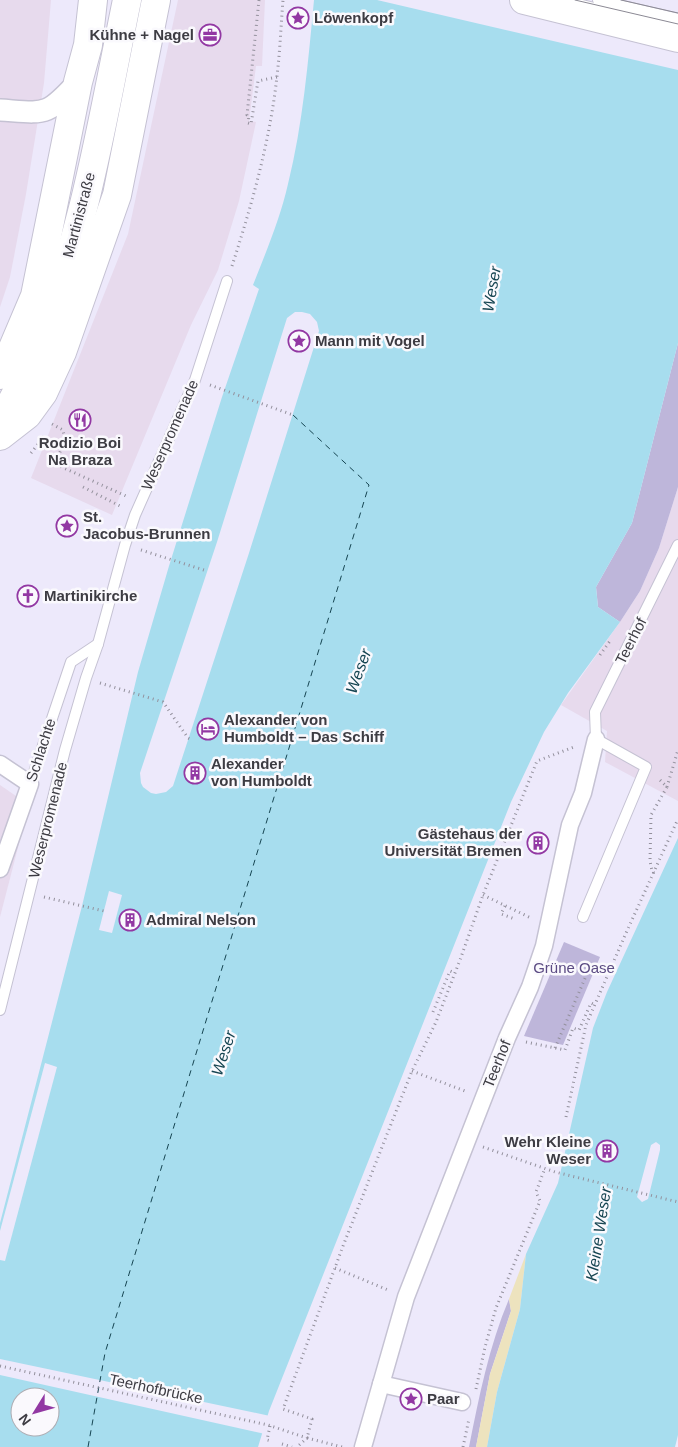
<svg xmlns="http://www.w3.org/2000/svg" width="678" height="1447" font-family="Arial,sans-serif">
  <rect width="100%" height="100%" fill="#ede9fb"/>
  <g fill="#e7daed">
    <path d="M 0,0 L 51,0 L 44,83 L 26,194 L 10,277 L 0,307 Z"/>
    <path d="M 178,0 L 265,0 L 262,66 L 256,66 L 249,121 L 256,122 L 239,201 L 218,270 L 191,325 L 112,515 L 31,478 L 128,234 Z"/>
    <path d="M 678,487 L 678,801 L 605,762 L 607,731 L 561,705 L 620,622 L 640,591 L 659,548 Z"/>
    <path d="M 0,785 L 29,805 L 0,917 Z"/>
  </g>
  <g fill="#beb6da">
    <path d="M 678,343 L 678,487 L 659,548 L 640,591 L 620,622 L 598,607 L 596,587 L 632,523 Z"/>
    <path d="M 564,942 L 600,957 L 563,1045 L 524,1036 Z"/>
    <path d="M 509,1299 L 511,1311 L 490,1374 L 476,1447 L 469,1447 C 479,1397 489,1346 509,1299 Z"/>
  </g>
  <path fill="#ede3be" d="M 526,1254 L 520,1309 L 497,1392 L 487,1447 L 476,1447 L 490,1374 L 511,1311 L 509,1299 Z"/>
  <g fill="#a7ddee" fill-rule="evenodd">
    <path d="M 314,0 L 678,0 L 678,343 L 632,523 L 596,587 L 598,607 L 620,622 L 568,693 L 544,732 L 511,802 L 269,1411 L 258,1447 L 0,1447 L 0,1223 L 82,906 L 138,672 L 169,566 L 222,397 L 259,289 L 253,285 C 266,252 280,219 288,184 C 303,123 308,63 314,0 ZM 20,1397 L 50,1397 L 50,1427 L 20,1427 Z"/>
    <path d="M 678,838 L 678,1435 L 675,1447 L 487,1447 L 497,1392 L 520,1309 L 526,1254 L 558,1183 L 593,1028 L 607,992 ZM 656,1142 L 660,1145 L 660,1150 L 648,1199 L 642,1202 L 637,1197 L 651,1145 Z"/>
  </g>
  <g fill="#ede9fb">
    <path d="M 377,0 L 678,0 L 678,70 Z"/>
    <path d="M 295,312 L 302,312 L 310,314 L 317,322 L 319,331 L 249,553 L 173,786 L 166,792 L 156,794 L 151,793 L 143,787 L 141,783 L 140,773 L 217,542 L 287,318 Z"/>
    <path d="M 109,891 L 122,895 L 112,933 L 99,930 Z"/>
    <path d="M 45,1063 L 57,1067 L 5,1261 L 0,1260 L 0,1231 Z"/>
    <path d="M 0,1359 L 270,1416 L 265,1434 L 0,1375 Z"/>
  </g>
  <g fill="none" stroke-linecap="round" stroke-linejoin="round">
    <path stroke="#164552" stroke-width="1" stroke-dasharray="6 5" stroke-linecap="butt" d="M 88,1447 L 105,1353 L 369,485 L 293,415"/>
    <g stroke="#c5c2d3" stroke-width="12">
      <g id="service">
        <path d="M 598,0 L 678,19"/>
        <path d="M 30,784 L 71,662 L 98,644"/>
        <path d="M 583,917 L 646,767 L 596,739 L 595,712 L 678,545"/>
        <path d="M 0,1010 L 65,750 L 86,678 L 98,644 L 125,545 L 135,515 L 195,380 L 227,281"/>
      </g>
    </g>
    <g stroke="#c5c2d3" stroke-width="19">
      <g id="pedestrian">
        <path d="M 0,764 L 30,784 L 0,869"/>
        <path d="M 381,1384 L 462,1402"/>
        <path d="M 363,1447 L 406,1297 L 507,1038 L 530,987 L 544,946 L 570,825 L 583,793 L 596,739"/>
      </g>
    </g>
    <g stroke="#c5c2d3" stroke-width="24">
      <path id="minor" d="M 0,110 C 46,113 46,117 78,82"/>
    </g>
    <g stroke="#c5c2d3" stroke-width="30">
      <g id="secondary">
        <path d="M 524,0 L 678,38"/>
        <path d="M 0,375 L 12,350 L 35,296 L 78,82 L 88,45 L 93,0"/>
        <path d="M 0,419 C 16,399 26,372 37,349 C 84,238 103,117 127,0"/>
        <path d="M 0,436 L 27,415 L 43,393 L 62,352 L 117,195 L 156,0"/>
      </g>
    </g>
    <g stroke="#93909c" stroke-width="3" stroke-dasharray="1 4" stroke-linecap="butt">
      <path d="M 259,0 L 247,115 L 249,116 L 248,123 L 251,124 L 258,81 L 277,77"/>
      <path d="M 232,266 C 252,204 270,141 277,76 C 280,51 281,25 283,0"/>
      <path d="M 210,385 L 293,415"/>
      <path d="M 52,424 L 63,430 L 65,440 L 55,464 L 126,496"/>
      <path d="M 31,453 L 46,434"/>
      <path d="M 83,487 L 122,507"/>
      <path d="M 141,550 L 207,571"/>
      <path d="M 600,655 L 610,641"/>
      <path d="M 100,683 L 163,702 L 188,738 L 190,739"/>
      <path d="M 667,787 L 678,750"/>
      <path d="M 654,873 L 652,871 L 650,861 L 651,815 L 667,787 L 658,778"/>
      <path d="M 483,895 L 531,918"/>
      <path d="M 44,897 L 104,911"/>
      <path d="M 505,906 L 501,914 L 515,919"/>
      <path d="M 433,1012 L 450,971 L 455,973"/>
      <path d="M 526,1042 L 565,1050 L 573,1028 L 579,1030 L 591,1003 L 595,1005"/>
      <path d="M 555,1048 L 586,976"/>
      <path d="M 412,1071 L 465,1091"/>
      <path d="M 566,1117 L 586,1025 L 626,933 L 678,819"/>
      <path d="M 483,1147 L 555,1172 L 678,1202"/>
      <path d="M 335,1268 L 388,1290"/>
      <path d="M 0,1366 L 268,1425 L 307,1438 L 297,1447"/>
      <path d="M 476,1389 L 485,1347 L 496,1308 L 540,1201 L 536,1192 L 545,1168"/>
      <path d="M 270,1426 L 267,1440 L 271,1441"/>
      <path d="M 282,1444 L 292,1447"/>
      <path d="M 342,1447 L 307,1438 L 312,1419 L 283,1409 L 343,1246 L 412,1071 L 436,1022 L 460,960 L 483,895 L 537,761 L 574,747"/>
      <path d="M 463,1447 L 469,1419"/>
    </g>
    <use href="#service" stroke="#fff" stroke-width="10"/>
    <use href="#pedestrian" stroke="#fff" stroke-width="16"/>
    <use href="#minor" stroke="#fff" stroke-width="21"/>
    <use href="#secondary" stroke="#fff" stroke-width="28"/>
    <g stroke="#8b8994" stroke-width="1">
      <path d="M 575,0 L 678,24"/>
      <path d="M 621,0 L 678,13"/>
    </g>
  </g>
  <defs>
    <g id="sight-ring" transform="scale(1.125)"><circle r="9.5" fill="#faf9fd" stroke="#9238a3" stroke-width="1.5"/><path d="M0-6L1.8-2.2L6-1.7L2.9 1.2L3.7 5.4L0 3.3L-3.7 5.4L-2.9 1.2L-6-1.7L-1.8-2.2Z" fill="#9238a3"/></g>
    <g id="office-ring" transform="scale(1.125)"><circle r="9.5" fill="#faf9fd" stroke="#9238a3" stroke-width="1.5"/><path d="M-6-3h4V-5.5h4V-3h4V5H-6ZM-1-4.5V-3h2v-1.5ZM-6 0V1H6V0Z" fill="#9238a3"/></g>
    <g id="restaurant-ring" transform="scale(1.125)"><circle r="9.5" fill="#faf9fd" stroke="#9238a3" stroke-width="1.5"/><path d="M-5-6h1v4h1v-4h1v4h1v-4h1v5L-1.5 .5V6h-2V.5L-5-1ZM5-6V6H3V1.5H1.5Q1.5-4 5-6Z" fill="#9238a3"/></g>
    <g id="church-ring" transform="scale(1.125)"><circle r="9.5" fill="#faf9fd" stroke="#9238a3" stroke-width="1.5"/><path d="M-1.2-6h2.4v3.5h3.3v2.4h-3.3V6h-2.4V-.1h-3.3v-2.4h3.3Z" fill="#9238a3"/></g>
    <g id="hotel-ring" transform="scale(1.125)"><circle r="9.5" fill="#faf9fd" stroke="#9238a3" stroke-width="1.5"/><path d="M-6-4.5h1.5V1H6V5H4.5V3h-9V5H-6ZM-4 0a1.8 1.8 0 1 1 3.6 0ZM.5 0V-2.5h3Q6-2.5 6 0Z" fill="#9238a3"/></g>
    <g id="building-ring" transform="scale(1.125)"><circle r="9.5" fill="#faf9fd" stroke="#9238a3" stroke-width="1.5"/><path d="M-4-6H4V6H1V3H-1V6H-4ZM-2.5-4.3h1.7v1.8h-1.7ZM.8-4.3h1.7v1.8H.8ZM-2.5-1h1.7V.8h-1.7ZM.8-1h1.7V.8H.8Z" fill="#9238a3"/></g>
  </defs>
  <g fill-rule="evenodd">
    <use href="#sight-ring" x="298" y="18"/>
    <use href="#office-ring" x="210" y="35"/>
    <use href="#sight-ring" x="299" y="341"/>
    <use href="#restaurant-ring" x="80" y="420"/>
    <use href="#sight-ring" x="67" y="526"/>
    <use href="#church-ring" x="28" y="596"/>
    <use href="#hotel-ring" x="208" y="729"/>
    <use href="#building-ring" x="195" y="773"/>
    <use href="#building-ring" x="538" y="843"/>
    <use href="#building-ring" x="130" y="920"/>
    <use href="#building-ring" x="607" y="1151"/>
    <use href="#sight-ring" x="411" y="1399"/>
  </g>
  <g text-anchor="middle" stroke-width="5" stroke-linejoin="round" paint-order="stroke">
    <g font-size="15" font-weight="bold" fill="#3d3c43" stroke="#faf9fd" text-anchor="start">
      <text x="314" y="23">Löwenkopf</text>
      <text x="194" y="40" text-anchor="end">Kühne + Nagel</text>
      <text x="315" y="346">Mann mit Vogel</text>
      <text x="80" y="448" text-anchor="middle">Rodizio Boi<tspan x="80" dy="17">Na Braza</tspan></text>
      <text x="83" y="522">St.<tspan x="83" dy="17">Jacobus-Brunnen</tspan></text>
      <text x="44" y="601">Martinikirche</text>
      <text x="224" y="725">Alexander von<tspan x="224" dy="17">Humboldt – Das Schiff</tspan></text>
      <text x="211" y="769">Alexander<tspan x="211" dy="17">von Humboldt</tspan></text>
      <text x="522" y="839" text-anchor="end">Gästehaus der<tspan x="522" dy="17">Universität Bremen</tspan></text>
      <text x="146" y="925">Admiral Nelson</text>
      <text x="591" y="1147" text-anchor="end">Wehr Kleine<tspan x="591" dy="17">Weser</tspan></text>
      <text x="427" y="1404">Paar</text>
    </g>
    <g font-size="15" fill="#3d3c43" stroke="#faf9fd">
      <text transform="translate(79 215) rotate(-75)" y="5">Martinistraße</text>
      <text transform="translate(170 435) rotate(-66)" y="5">Weserpromenade</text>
      <text transform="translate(631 641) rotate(-63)" y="5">Teerhof</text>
      <text transform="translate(41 750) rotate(-72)" y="5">Schlachte</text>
      <text transform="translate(48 820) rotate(-76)" y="5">Weserpromenade</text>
      <text transform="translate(497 1064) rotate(-68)" y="5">Teerhof</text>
      <text transform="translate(156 1389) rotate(12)" y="5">Teerhofbrücke</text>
    </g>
    <g font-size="15" fill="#5b4b83" stroke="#faf9fd">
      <text x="574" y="973">Grüne Oase</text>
    </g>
    <g font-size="16" font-style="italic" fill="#164552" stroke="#faf9fd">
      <text transform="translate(491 289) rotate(-80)" y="6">Weser</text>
      <text transform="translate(358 671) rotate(-70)" y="6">Weser</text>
      <text transform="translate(223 1053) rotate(-72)" y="6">Weser</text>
      <text transform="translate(598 1234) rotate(-81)" y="6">Kleine Weser</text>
    </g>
  </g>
  <g transform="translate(35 1412) rotate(233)"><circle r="24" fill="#faf9fd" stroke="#aeadb3"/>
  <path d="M0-4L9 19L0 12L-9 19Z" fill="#9238a3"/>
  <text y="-8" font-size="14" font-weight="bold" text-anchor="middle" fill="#3d3c43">N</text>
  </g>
</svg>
